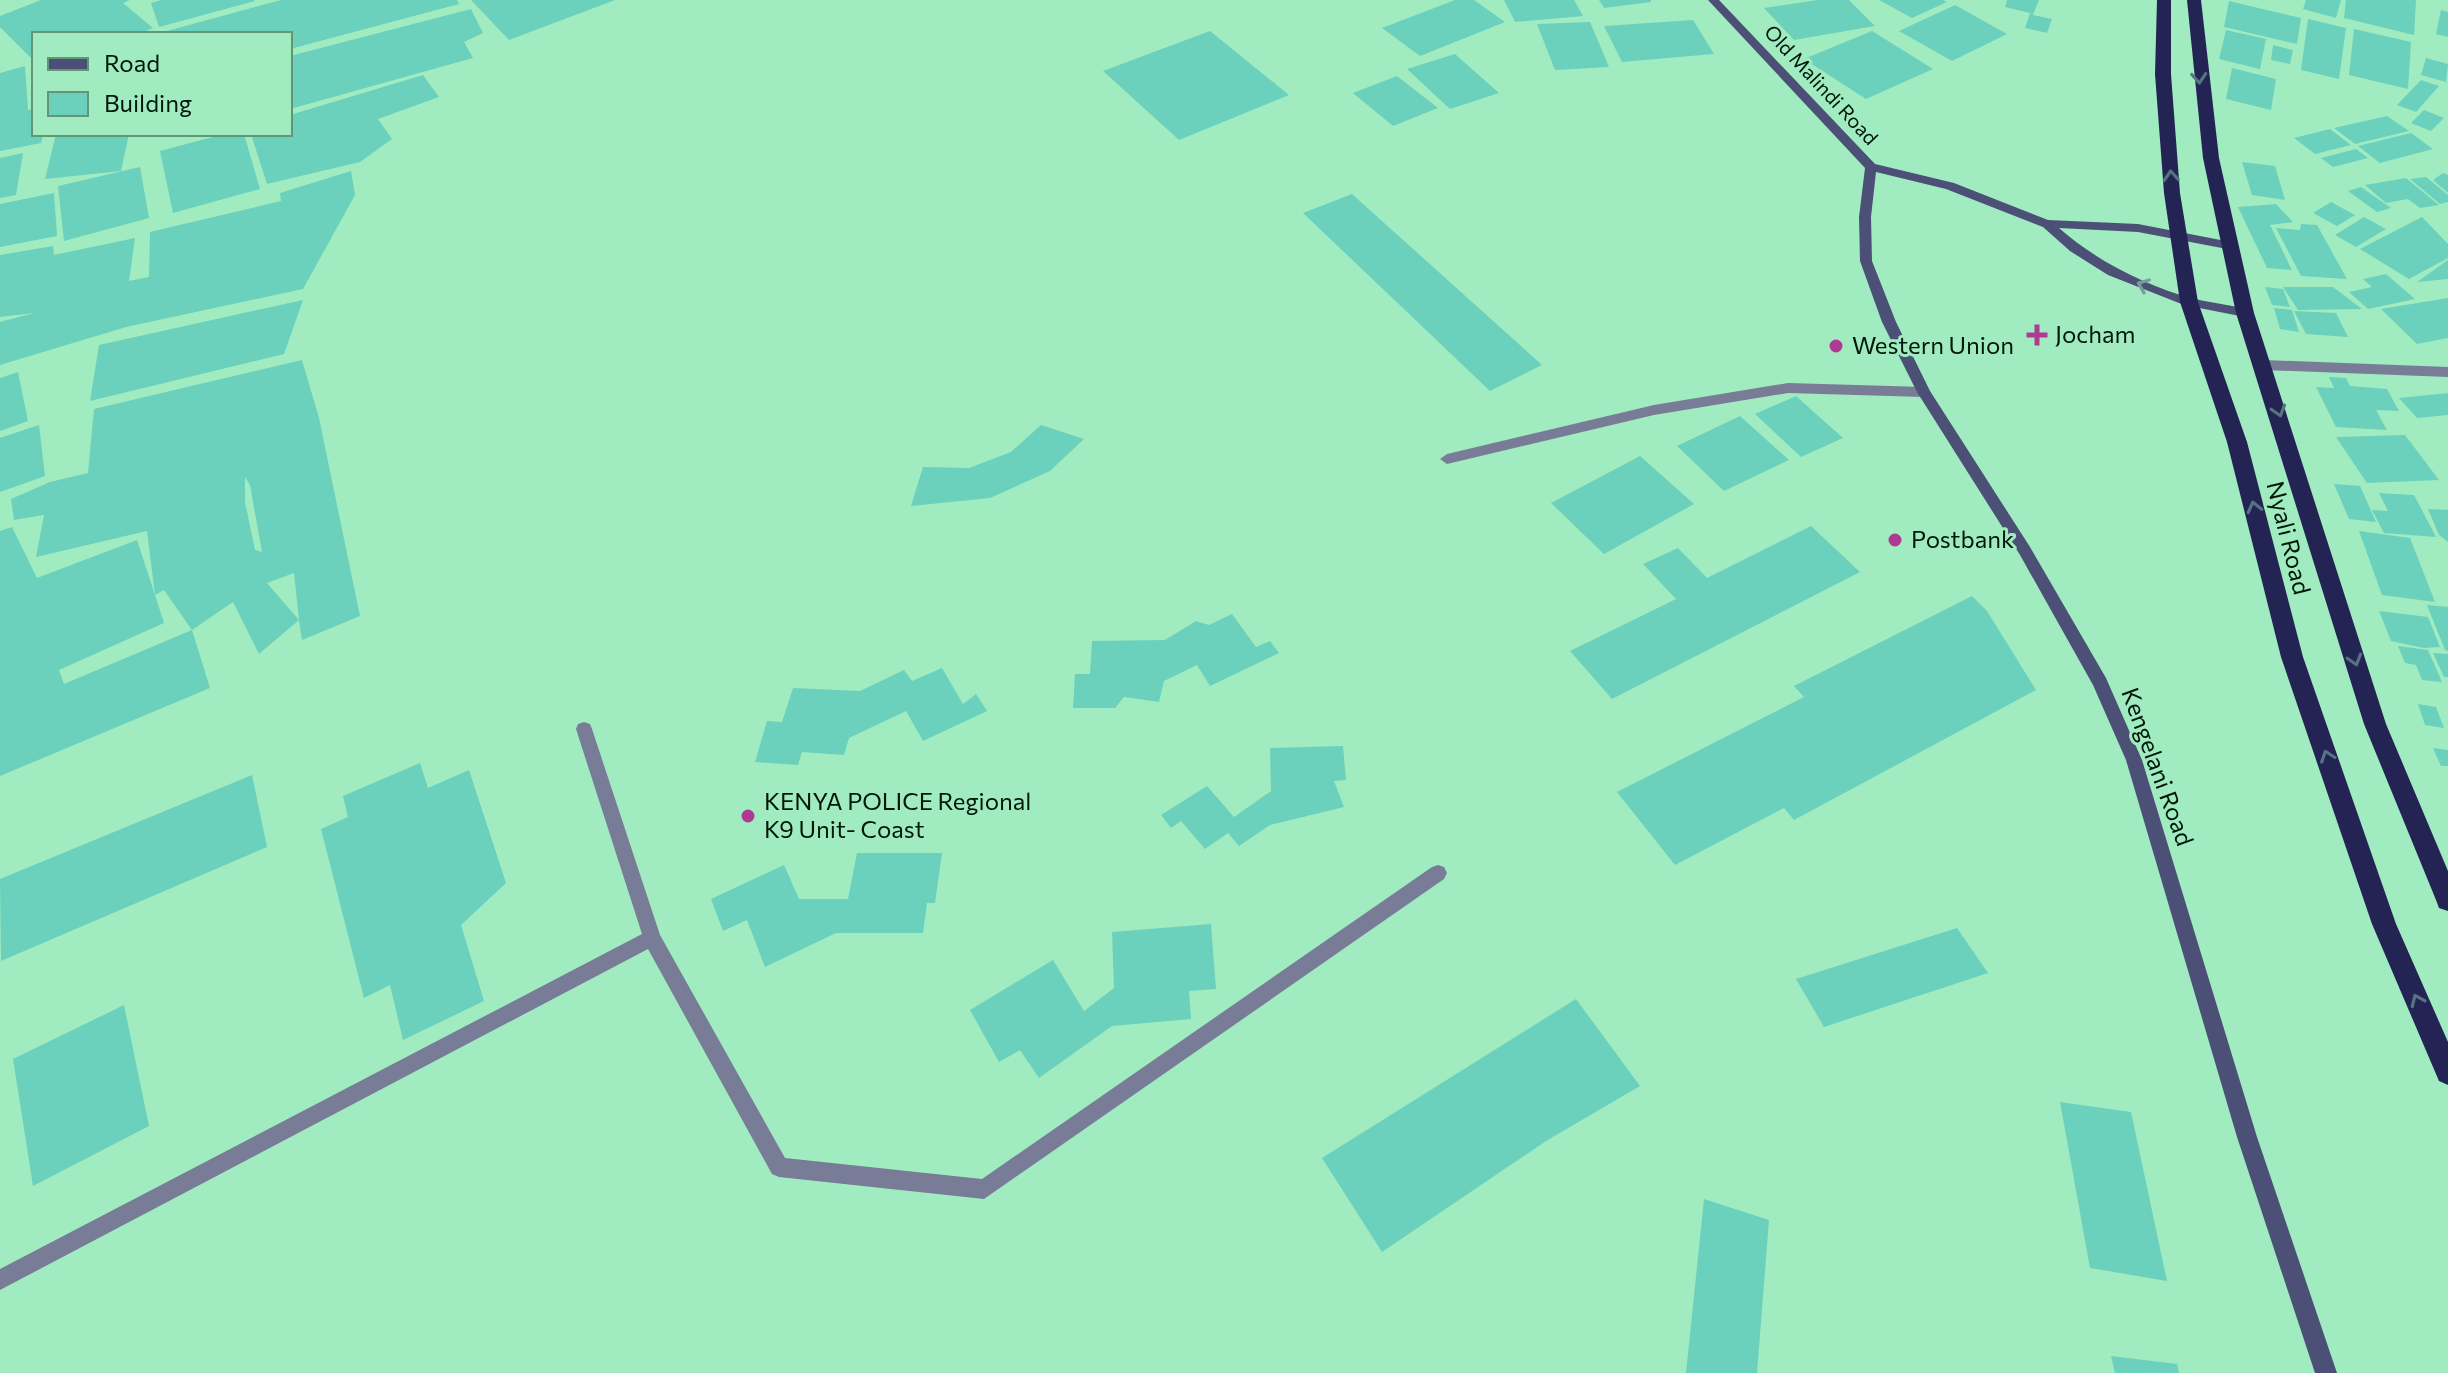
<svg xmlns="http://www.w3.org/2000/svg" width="2448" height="1373" font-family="Commissioner,sans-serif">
  <rect width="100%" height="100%" fill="#a1ebc1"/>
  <g fill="#6bd1bc" fill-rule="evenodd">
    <path d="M 41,0 L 130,0 L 123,3 L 153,28 L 139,34 L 34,34 L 34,61 L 0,27 L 0,16 Z"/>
    <path d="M 161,0 L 254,0 L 255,1 L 159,27 L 151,3 Z"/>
    <path d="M 281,0 L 457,0 L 459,4 L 290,49 L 290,34 L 156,34 Z"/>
    <path d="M 471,0 L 615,0 L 509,40 Z"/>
    <path d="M 1455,0 L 1474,0 L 1505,22 L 1420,56 L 1382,28 Z"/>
    <path d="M 1504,0 L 1574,0 L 1583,16 L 1515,22 Z"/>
    <path d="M 1599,0 L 1651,0 L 1651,2 L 1604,8 Z"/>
    <path d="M 1817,0 L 1849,0 L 1875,26 L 1794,40 L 1764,8 Z"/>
    <path d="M 1879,0 L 1943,0 L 1947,2 L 1912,18 Z"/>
    <path d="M 2007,0 L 2039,0 L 2033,15 L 2052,19 L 2047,33 L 2025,28 L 2030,13 L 2005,7 Z"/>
    <path d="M 2306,0 L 2341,0 L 2336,18 L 2303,9 Z"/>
    <path d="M 2346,0 L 2416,0 L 2414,35 L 2344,18 Z"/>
    <path d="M 2229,1 L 2301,18 L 2297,44 L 2224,27 Z"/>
    <path d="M 1955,5 L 2007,34 L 1952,61 L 1899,31 Z"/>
    <path d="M 471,9 L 483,33 L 464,42 L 473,58 L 290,109 L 290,56 Z"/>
    <path d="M 2441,10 L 2448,12 L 2448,37 L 2436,34 Z"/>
    <path d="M 2308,19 L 2346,28 L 2339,79 L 2301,70 Z"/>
    <path d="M 1693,20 L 1714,54 L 1622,62 L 1604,26 Z"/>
    <path d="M 1590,22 L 1609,67 L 1555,70 L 1537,24 Z"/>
    <path d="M 2354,29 L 2411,42 L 2408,89 L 2349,75 Z"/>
    <path d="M 2226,30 L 2266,39 L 2260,69 L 2219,59 Z"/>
    <path d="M 1210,31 L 1289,95 L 1179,140 L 1103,71 Z"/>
    <path d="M 1872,31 L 1933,69 L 1866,99 L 1804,59 Z"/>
    <path d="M 2273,45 L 2293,50 L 2290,64 L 2271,60 Z"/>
    <path d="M 1455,54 L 1499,93 L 1450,109 L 1407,69 Z"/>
    <path d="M 2426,58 L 2448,64 L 2446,82 L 2421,75 Z"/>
    <path d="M 25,66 L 28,110 L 34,109 L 34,134 L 43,134 L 41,143 L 0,151 L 0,73 Z"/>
    <path d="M 2232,68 L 2276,79 L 2271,110 L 2226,99 Z"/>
    <path d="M 423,75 L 439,97 L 378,119 L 392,139 L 360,162 L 267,184 L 251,134 L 290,134 L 290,115 Z"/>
    <path d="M 1397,76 L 1438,108 L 1393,126 L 1353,93 Z"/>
    <path d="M 2421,80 L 2439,86 L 2416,112 L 2397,105 Z"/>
    <path d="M 2424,110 L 2444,118 L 2431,131 L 2411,123 Z"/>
    <path d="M 2387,116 L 2409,131 L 2355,144 L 2334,128 Z"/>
    <path d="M 2330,129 L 2351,145 L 2315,154 L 2294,138 Z"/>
    <path d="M 2411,133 L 2433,149 L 2380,163 L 2358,146 Z"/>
    <path d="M 56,134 L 129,134 L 121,171 L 45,179 Z"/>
    <path d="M 224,134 L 244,134 L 260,189 L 173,213 L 160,151 Z"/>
    <path d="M 2356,149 L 2368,158 L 2333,167 L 2321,158 Z"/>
    <path d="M 23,153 L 16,195 L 0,198 L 0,158 Z"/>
    <path d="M 2242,162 L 2275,166 L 2285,200 L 2252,195 Z"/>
    <path d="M 140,167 L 149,218 L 64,241 L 58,186 Z"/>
    <path d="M 351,171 L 355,195 L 303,289 L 126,327 L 0,365 L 0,322 L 34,313 L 0,317 L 0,255 L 53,246 L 54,255 L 135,238 L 129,281 L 149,277 L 150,232 L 281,201 L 280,193 Z"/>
    <path d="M 2443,173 L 2448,175 L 2448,193 L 2433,180 Z"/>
    <path d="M 2426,177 L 2448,195 L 2448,202 L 2440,204 L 2410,179 Z"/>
    <path d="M 2406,178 L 2439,205 L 2420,208 L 2408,199 L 2386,203 L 2365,185 Z"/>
    <path d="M 2361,187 L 2391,208 L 2377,212 L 2348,191 Z"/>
    <path d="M 54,193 L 57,236 L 0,247 L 0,204 Z"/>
    <path d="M 1352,194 L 1542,365 L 1490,391 L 1303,213 Z"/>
    <path d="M 2331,202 L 2355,215 L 2337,226 L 2313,213 Z"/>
    <path d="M 2276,204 L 2293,222 L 2270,225 L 2292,270 L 2267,268 L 2238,207 Z"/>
    <path d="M 2364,217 L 2386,229 L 2356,247 L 2335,235 Z"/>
    <path d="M 2422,217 L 2448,244 L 2448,258 L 2409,279 L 2360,249 Z"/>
    <path d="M 2301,224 L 2317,225 L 2347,279 L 2301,276 L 2276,228 L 2300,230 Z"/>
    <path d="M 2448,260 L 2448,279 L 2417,282 Z"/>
    <path d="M 2386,274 L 2415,299 L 2368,309 L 2349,292 L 2372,287 L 2363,279 Z"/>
    <path d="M 2265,287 L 2283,289 L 2290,307 L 2272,305 Z"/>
    <path d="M 2283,287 L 2333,287 L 2362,309 L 2298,310 Z"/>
    <path d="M 2448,298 L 2448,338 L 2417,344 L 2381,309 Z"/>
    <path d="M 303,300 L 284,354 L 90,401 L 99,345 Z"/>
    <path d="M 2274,308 L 2292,310 L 2299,332 L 2280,329 Z"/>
    <path d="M 2294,311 L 2336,313 L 2348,337 L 2306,334 Z"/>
    <path d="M 302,360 L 319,418 L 360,616 L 302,640 L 299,620 L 259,654 L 233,602 L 192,630 L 210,688 L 0,776 L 0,531 L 12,527 L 37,578 L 137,540 L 155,595 L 147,531 L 36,557 L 44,515 L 14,520 L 11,499 L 50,482 L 88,473 L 94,409 ZM 245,477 L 250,485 L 262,552 L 255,550 L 245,502 ZM 294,573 L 299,620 L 267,583 ZM 164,590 L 192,630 L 64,684 L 59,670 L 164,623 L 155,595 Z"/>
    <path d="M 18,372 L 28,421 L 0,431 L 0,378 Z"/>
    <path d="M 2329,377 L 2346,378 L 2350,386 L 2387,389 L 2399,411 L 2376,410 L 2387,430 L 2336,427 L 2316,387 L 2334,388 Z"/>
    <path d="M 2448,393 L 2448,415 L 2417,418 L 2399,398 Z"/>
    <path d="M 1796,396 L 1843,438 L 1801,457 L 1755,414 Z"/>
    <path d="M 1740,416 L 1789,460 L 1724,491 L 1677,446 Z"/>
    <path d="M 39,425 L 45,476 L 0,492 L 0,438 Z"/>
    <path d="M 1041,425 L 1084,439 L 1050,471 L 990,498 L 911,506 L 923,467 L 969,468 L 1011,452 Z"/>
    <path d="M 2405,435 L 2439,480 L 2367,483 L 2336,437 Z"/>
    <path d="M 1640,456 L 1694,504 L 1604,554 L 1551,503 Z"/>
    <path d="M 2334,484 L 2360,486 L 2376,522 L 2349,519 Z"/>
    <path d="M 2379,493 L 2414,495 L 2436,537 L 2384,533 L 2372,510 L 2388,511 Z"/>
    <path d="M 2428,509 L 2448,510 L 2448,542 L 2439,535 Z"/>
    <path d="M 1811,526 L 1860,572 L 1612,699 L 1570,651 L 1676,599 L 1643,564 L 1678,548 L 1707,578 Z"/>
    <path d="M 2359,531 L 2410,538 L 2435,602 L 2382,595 Z"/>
    <path d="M 1972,596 L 1987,611 L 2036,690 L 1794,820 L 1784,808 L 1675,865 L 1617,792 L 1804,697 L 1794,686 Z"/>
    <path d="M 2427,605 L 2448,607 L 2448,651 L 2445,650 Z"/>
    <path d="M 2379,611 L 2428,617 L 2440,647 L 2424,648 L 2391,641 Z"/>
    <path d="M 1232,614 L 1256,647 L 1270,641 L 1279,653 L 1210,686 L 1197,665 L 1164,681 L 1159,702 L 1124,697 L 1115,708 L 1073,708 L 1075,674 L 1090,674 L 1092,641 L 1165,640 L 1196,621 L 1209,625 Z"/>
    <path d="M 2398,646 L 2428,650 L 2442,682 L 2422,680 L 2416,665 L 2405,663 Z"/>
    <path d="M 2433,653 L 2448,654 L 2448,677 L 2444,677 Z"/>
    <path d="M 942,668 L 963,704 L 976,694 L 987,711 L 923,741 L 906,711 L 849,738 L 844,755 L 802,752 L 798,765 L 755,762 L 767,721 L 782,722 L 793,688 L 860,691 L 904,670 L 912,681 Z"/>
    <path d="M 2418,704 L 2436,707 L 2444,728 L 2425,725 Z"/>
    <path d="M 1343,746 L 1346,780 L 1334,781 L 1344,807 L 1270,825 L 1239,846 L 1228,833 L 1205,849 L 1181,821 L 1171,828 L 1161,815 L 1207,786 L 1234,817 L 1271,791 L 1270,748 Z"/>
    <path d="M 2433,748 L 2448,750 L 2448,766 L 2441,766 Z"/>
    <path d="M 420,763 L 428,788 L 469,770 L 506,883 L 461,925 L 484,1001 L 403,1040 L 390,985 L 364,998 L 321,829 L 348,817 L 343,796 Z"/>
    <path d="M 252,775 L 267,847 L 1,961 L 0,879 Z"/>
    <path d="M 857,853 L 942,853 L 935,903 L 927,903 L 923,933 L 836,933 L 765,967 L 747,920 L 723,931 L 711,899 L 784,865 L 799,899 L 848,899 Z"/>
    <path d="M 1211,924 L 1216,989 L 1189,991 L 1191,1019 L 1112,1026 L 1039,1078 L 1020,1050 L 999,1062 L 970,1010 L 1053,960 L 1084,1011 L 1114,988 L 1112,932 Z"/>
    <path d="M 1957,928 L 1988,973 L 1824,1027 L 1796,979 Z"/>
    <path d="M 1576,999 L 1640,1086 L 1546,1141 L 1382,1252 L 1322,1158 Z"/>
    <path d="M 124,1005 L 149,1126 L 33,1186 L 13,1059 Z"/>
    <path d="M 2060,1102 L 2131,1112 L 2167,1281 L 2090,1268 Z"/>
    <path d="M 1704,1199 L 1769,1220 L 1757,1373 L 1686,1373 Z"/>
    <path d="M 2111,1356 L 2177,1364 L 2179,1373 L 2115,1373 Z"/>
  </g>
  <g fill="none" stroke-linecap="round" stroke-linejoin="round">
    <path fill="#787c97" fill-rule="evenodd" d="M 2264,360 L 2448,367 L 2448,377 L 2264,370 L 2257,365 Z"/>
    <g fill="#787c97" fill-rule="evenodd">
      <path d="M 1788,383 L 1924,387 L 1931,392 L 1924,397 L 1788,393 L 1654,415 L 1447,464 L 1440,459 L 1447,454 L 1654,405 Z"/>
      <path d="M 584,722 L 590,724 L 592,729 L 660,935 L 785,1158 L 982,1179 L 1432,867 L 1438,865 L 1444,867 L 1447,873 L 1444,879 L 984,1199 L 779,1177 L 772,1174 L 648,949 L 0,1290 L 0,1269 L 642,934 L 576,729 L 578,724 Z"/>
    </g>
    <path fill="#4c5077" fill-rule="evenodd" d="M 1708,0 L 1719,0 L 1875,164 L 1954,183 L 2048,220 L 2138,224 L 2231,242 L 2233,245 L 2227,249 L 2138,232 L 2059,228 C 2095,260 2147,287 2195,299 C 2213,303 2232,305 2250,310 L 2251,313 L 2245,317 L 2184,305 L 2108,275 L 2070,251 L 2043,227 L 1946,189 L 1876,172 L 1871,217 L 1872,261 L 1896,322 L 1930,391 L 2030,547 L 2106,678 L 2142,760 L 2257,1137 L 2337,1373 L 2315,1373 L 2237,1137 L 2126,760 L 2093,685 L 2020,555 L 1917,392 L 1882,322 L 1860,261 L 1859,217 L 1865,168 Z"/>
    <g fill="#242454" fill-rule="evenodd">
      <path d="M 2157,0 L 2171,0 L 2171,74 L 2180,193 L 2198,302 L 2247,442 L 2303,657 L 2396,924 L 2448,1042 L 2448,1085 L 2439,1081 L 2372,924 L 2281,657 L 2227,442 L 2180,302 L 2164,193 L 2155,74 Z"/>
      <path d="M 2187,0 L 2201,0 L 2219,158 L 2254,313 L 2386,724 L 2448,871 L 2448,911 L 2439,908 L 2436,900 L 2364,724 L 2236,313 L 2203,158 Z"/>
    </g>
  </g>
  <defs><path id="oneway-chevron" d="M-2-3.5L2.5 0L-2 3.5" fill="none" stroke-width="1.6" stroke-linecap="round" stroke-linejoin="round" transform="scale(2)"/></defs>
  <g stroke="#567480">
    <use href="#oneway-chevron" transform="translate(2199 78) rotate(86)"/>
    <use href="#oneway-chevron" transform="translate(2171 176) rotate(-94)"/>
    <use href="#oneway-chevron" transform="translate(2279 411) rotate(73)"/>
    <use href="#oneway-chevron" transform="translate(2254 507) rotate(-104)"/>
    <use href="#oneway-chevron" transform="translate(2355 660) rotate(73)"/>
    <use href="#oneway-chevron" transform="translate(2327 756) rotate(-109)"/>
    <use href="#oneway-chevron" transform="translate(2417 1000) rotate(-114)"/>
  </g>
  <use stroke="#769e9c" href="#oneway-chevron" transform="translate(2143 285) rotate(-158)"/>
  <g fill="#af3a93" stroke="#a1ebc1" stroke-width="3">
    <path d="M2033 323h8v8h8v8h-8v8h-8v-8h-8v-8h8z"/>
    <circle cx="1836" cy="346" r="8"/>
    <circle cx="1895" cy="540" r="8"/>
    <circle cx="748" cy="816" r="8"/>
  </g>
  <g text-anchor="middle" stroke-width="6" stroke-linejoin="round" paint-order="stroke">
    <g font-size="20" fill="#001709" stroke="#a1ebc1">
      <text transform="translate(1821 85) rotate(47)" y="7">Old Malindi Road</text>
    </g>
    <g font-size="24" fill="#001709" stroke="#a1ebc1" text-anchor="start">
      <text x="2055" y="343">Jocham</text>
      <text x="1852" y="354">Western Union</text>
      <text x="1911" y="548">Postbank</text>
      <text x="764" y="810">KENYA POLICE Regional<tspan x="764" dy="28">K9 Unit- Coast</tspan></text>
    </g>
    <g font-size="24" fill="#001709" stroke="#a1ebc1">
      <text transform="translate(2288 538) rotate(76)" y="8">Nyali Road</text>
      <text transform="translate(2157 767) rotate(70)" y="8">Kengelani Road</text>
    </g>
  </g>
  <rect x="32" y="32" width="260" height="104" fill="#a1ebc1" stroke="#619677" stroke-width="2"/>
  <rect x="48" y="58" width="40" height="12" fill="#4c5077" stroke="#619677" stroke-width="2"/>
  <text x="104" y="72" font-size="24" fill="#001709">Road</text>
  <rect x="48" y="92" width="40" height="24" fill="#6bd1bc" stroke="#619677" stroke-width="2"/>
  <text x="104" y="112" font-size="24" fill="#001709">Building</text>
</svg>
